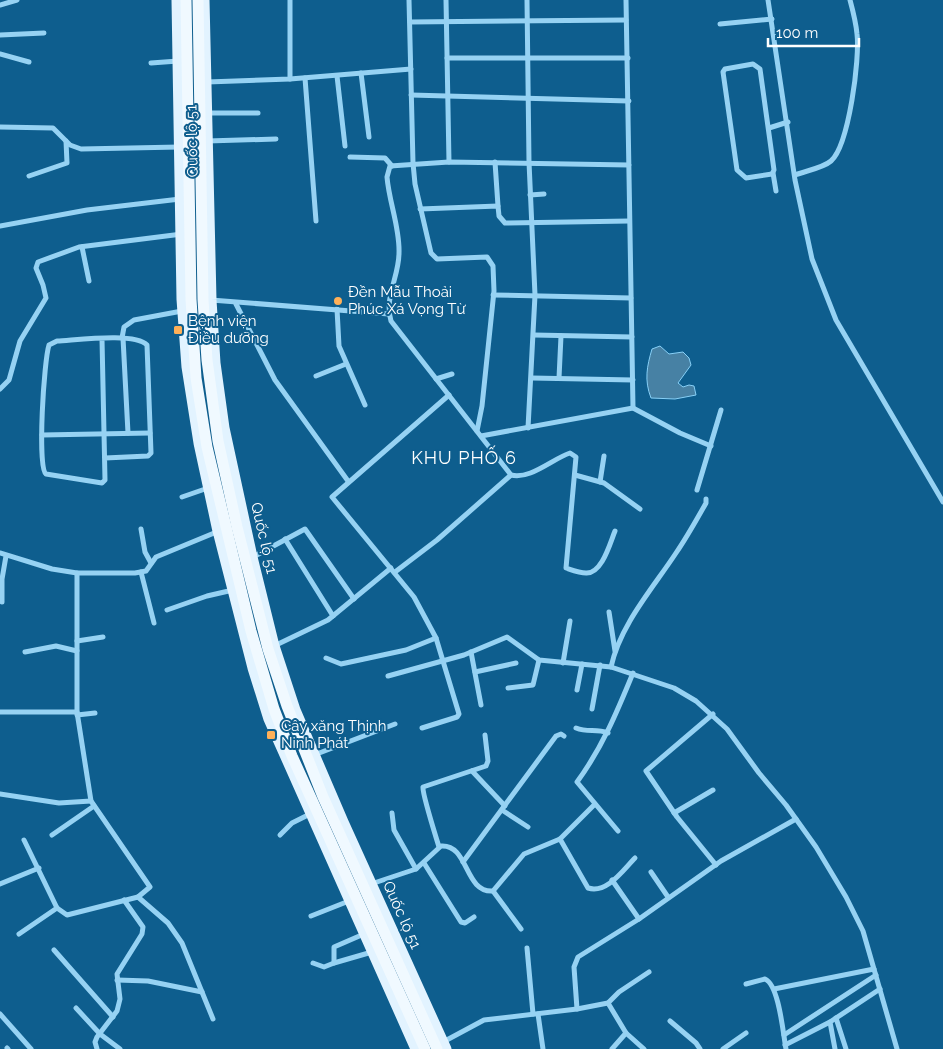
<svg xmlns="http://www.w3.org/2000/svg" width="943" height="1049" font-family="Raleway,sans-serif">
  <rect width="100%" height="100%" fill="#0e5e8e"/>
  <path fill="#4781a4" stroke="#87d0f7" d="M 660,346 L 669,354 L 683,352 L 689,358 L 691,365 L 678,383 L 683,387 L 689,385 L 694,386 L 696,395 L 675,399 L 651,398 C 644,380 647,366 652,349 Z"/>
  <g fill="none" stroke-linecap="round" stroke-linejoin="round">
    <g stroke="#96d2f3" stroke-width="5">
      <path d="M 409,0 L 413,163 L 415,184 L 431,253 L 437,259 L 487,257 L 493,266 L 494,291 L 482,406 L 477,431"/>
      <path d="M 446,0 L 449,162"/>
      <path d="M 527,0 L 529,162 L 535,295 L 528,428"/>
      <path d="M 626,0 L 633,408"/>
      <path d="M 768,0 L 795,180 L 812,259 L 836,320 L 943,502"/>
      <path d="M 0,5 L 17,0"/>
      <path d="M 410,22 L 626,20"/>
      <path d="M 720,24 L 772,19"/>
      <path d="M 0,35 L 44,33"/>
      <path d="M 0,54 L 29,62"/>
      <path d="M 447,58 L 628,58"/>
      <path d="M 151,63 L 178,61"/>
      <path d="M 753,64 L 760,69 L 774,170 L 772,174 L 746,178 L 737,170 L 723,72 L 725,69 Z"/>
      <path d="M 361,73 L 369,137"/>
      <path d="M 337,76 L 345,146"/>
      <path d="M 305,78 L 316,221"/>
      <path d="M 290,79 L 290,0"/>
      <path d="M 207,82 L 290,79 L 411,69"/>
      <path d="M 411,95 L 629,101"/>
      <path d="M 206,113 L 258,113"/>
      <path d="M 0,127 L 53,128 L 70,145 L 81,149 L 179,147"/>
      <path d="M 769,128 L 788,122"/>
      <path d="M 207,141 L 276,139"/>
      <path d="M 350,157 L 385,158 L 392,166"/>
      <path d="M 495,162 L 498,206"/>
      <path d="M 773,173 L 776,191"/>
      <path d="M 795,175 C 805,171 823,168 831,161 C 849,145 860,58 857,34 C 856,23 853,11 850,0"/>
      <path d="M 29,176 L 67,163 L 66,141"/>
      <path d="M 530,195 L 544,194"/>
      <path d="M 420,209 L 498,206 L 499,216 L 505,223 L 629,221"/>
      <path d="M 0,226 L 87,210 L 180,199"/>
      <path d="M 82,247 L 89,281"/>
      <path d="M 493,295 L 631,298"/>
      <path d="M 211,300 L 389,314"/>
      <path d="M 236,304 L 275,380 L 348,481"/>
      <path d="M 337,309 L 339,346 L 365,405"/>
      <path d="M 534,335 L 632,337"/>
      <path d="M 122,338 L 124,327 L 134,320 L 182,311"/>
      <path d="M 123,338 L 128,433"/>
      <path d="M 102,339 L 105,480 L 102,483 L 46,474 C 37,467 44,360 49,345 L 57,341 C 77,340 135,332 147,345 L 151,453 L 148,456 L 105,458"/>
      <path d="M 316,376 L 346,364"/>
      <path d="M 532,378 L 633,380"/>
      <path d="M 559,378 L 561,336"/>
      <path d="M 436,379 L 452,374"/>
      <path d="M 0,389 L 9,380 L 20,341 L 46,298 L 43,285 L 36,268 L 38,262 L 79,247 L 182,234"/>
      <path d="M 42,435 L 150,433"/>
      <path d="M 481,436 L 633,408 L 680,433 L 711,446"/>
      <path d="M 575,475 L 604,483 L 640,509"/>
      <path d="M 600,482 L 604,456"/>
      <path d="M 697,490 L 721,410"/>
      <path d="M 182,497 L 208,488"/>
      <path d="M 141,529 L 145,552 L 151,563"/>
      <path d="M 615,531 C 610,543 602,574 586,573 C 580,573 572,570 566,568 L 576,457 L 570,453 C 552,459 530,480 511,475 L 391,321 C 384,297 399,277 399,253 C 400,228 389,202 387,177 L 390,166 L 449,162 L 629,165"/>
      <path d="M 285,539 L 333,616"/>
      <path d="M 0,553 L 52,569 L 77,573 L 135,573 L 146,571 L 156,557 L 219,531"/>
      <path d="M 253,557 L 305,529 L 354,599"/>
      <path d="M 141,572 L 154,623"/>
      <path d="M 395,572 L 437,540 L 511,475"/>
      <path d="M 2,602 L 2,579 L 6,556"/>
      <path d="M 167,610 L 207,596 L 233,590"/>
      <path d="M 609,612 L 615,651"/>
      <path d="M 77,641 L 103,637"/>
      <path d="M 274,646 L 328,620 L 391,568"/>
      <path d="M 25,652 L 56,646 L 77,651"/>
      <path d="M 471,652 L 481,705"/>
      <path d="M 326,658 L 341,664 L 406,650 L 436,638"/>
      <path d="M 563,663 L 570,621"/>
      <path d="M 611,667 C 620,625 653,588 676,553 C 687,537 697,519 706,503 L 706,499"/>
      <path d="M 475,672 L 516,663"/>
      <path d="M 388,676 L 464,655 L 507,637 L 539,660 L 611,667 L 674,688 L 696,701 L 727,729 L 759,773 L 786,805 L 816,847 L 846,897 L 863,931 L 897,1049"/>
      <path d="M 508,688 L 533,685 L 539,660"/>
      <path d="M 577,690 L 582,664"/>
      <path d="M 592,709 L 600,665"/>
      <path d="M 0,712 L 77,712"/>
      <path d="M 713,714 L 646,771 L 677,817 L 716,865"/>
      <path d="M 77,715 L 95,713"/>
      <path d="M 422,728 L 457,717 L 459,714 L 436,638 L 414,597 L 332,497 L 449,395"/>
      <path d="M 576,728 C 588,733 596,728 608,733"/>
      <path d="M 314,755 L 395,724"/>
      <path d="M 472,771 L 505,806"/>
      <path d="M 0,794 L 59,803 L 91,801"/>
      <path d="M 502,810 L 528,827"/>
      <path d="M 392,813 L 394,830 L 416,869"/>
      <path d="M 674,813 L 713,790"/>
      <path d="M 618,831 L 577,782 C 602,748 617,712 633,673"/>
      <path d="M 52,835 L 94,806"/>
      <path d="M 280,835 L 292,823 L 310,814"/>
      <path d="M 560,839 L 588,888 C 607,894 623,870 635,858"/>
      <path d="M 24,840 L 57,908 L 67,915 L 138,897 L 150,887 L 91,801 L 77,712 L 77,573"/>
      <path d="M 439,847 C 436,837 422,793 423,787 L 486,766 L 488,761 L 485,735"/>
      <path d="M 463,862 L 556,736 L 561,734 L 564,736"/>
      <path d="M 424,863 L 461,922 L 465,923 L 474,917"/>
      <path d="M 651,872 L 668,897"/>
      <path d="M 612,880 L 639,919"/>
      <path d="M 0,884 L 39,868"/>
      <path d="M 371,884 L 416,869 L 441,846 C 469,844 464,893 493,891 L 524,854 L 560,839 L 595,804"/>
      <path d="M 493,891 L 521,929"/>
      <path d="M 138,897 L 168,923 L 182,943 L 213,1019"/>
      <path d="M 311,916 L 349,901"/>
      <path d="M 19,934 L 57,908"/>
      <path d="M 527,948 L 533,1014"/>
      <path d="M 54,950 L 113,1017"/>
      <path d="M 313,963 L 324,967 L 334,963 L 334,947 L 364,934"/>
      <path d="M 334,963 L 372,952"/>
      <path d="M 117,980 L 148,981 L 202,992"/>
      <path d="M 746,984 L 765,979 C 779,985 783,1033 786,1049"/>
      <path d="M 774,989 L 874,969"/>
      <path d="M 608,1003 L 626,1033 L 644,1049"/>
      <path d="M 76,1008 L 100,1034 L 120,1049"/>
      <path d="M 577,1009 L 574,967 L 578,957 L 639,919 L 721,861 L 796,819"/>
      <path d="M 0,1014 L 31,1049"/>
      <path d="M 538,1014 L 543,1049"/>
      <path d="M 836,1018 L 846,1049"/>
      <path d="M 670,1021 L 696,1043 L 700,1049"/>
      <path d="M 784,1035 L 876,975"/>
      <path d="M 443,1042 L 484,1020 L 577,1009 L 608,1003 L 619,992 L 649,972"/>
      <path d="M 785,1045 L 830,1022"/>
      <path d="M 7,1048 L 8,1049"/>
      <path d="M 97,1049 L 95,1042 L 97,1037 L 117,1011 L 120,999 L 117,974 L 142,934 L 143,927 L 124,900"/>
      <path d="M 612,1049 L 626,1033"/>
      <path d="M 723,1049 L 746,1033"/>
      <path d="M 835,1049 L 830,1022 L 880,989"/>
    </g>
    <g stroke="#e2f3ff" stroke-width="11">
      <path d="M 177,0 L 182,299 L 187,367 L 199,443 L 218,531 L 253,668 L 269,719 L 416,1049"/>
      <path d="M 204,0 L 211,300 L 215,363 L 224,428 L 252,557 L 274,646 L 295,710 L 343,822 L 446,1049"/>
    </g>
    <g stroke="#f0f9ff" stroke-width="11">
      <path d="M 186,0 L 191,299 L 196,378 L 207,447 L 251,631 L 274,709 L 292,756 L 425,1049"/>
      <path d="M 198,0 L 203,300 L 207,360 L 218,441 L 237,527 L 268,649 L 287,706 L 323,797 L 437,1049"/>
    </g>
  </g>
  <g fill="#ffb058" stroke="#0e5e8e" stroke-width="2">
    <circle cx="338" cy="301" r="5"/>
    <rect x="173" y="325" width="10" height="10" rx="2.5"/>
    <rect x="266" y="730" width="10" height="10" rx="2.5"/>
  </g>
  <g text-anchor="middle" stroke-width="4" stroke-linejoin="round" paint-order="stroke">
    <g font-size="15" fill="#fff" stroke="#0e5e8e">
      <text transform="translate(192 141) rotate(-91)" y="5">Quốc lộ 51</text>
      <text transform="translate(264 538) rotate(77)" y="5">Quốc lộ 51</text>
      <text transform="translate(402 915) rotate(66)" y="5">Quốc lộ 51</text>
    </g>
    <g font-size="15" fill="#fff" stroke="#0e5e8e" text-anchor="start">
      <text x="348" y="297">Đền Mẫu Thoải<tspan x="348" dy="17">Phúc Xá Vọng Từ</tspan></text>
      <text x="188" y="326">Bệnh viện<tspan x="188" dy="17">Điều dưỡng</tspan></text>
      <text x="281" y="731">Cây xăng Thịnh<tspan x="281" dy="17">Ninh Phát</tspan></text>
    </g>
    <g font-size="18" letter-spacing="1" fill="#fff" stroke="#0e5e8e">
      <text x="464" y="464">KHU PHỐ 6</text>
    </g>
  </g>
  <path d="M768 38v8h91v-8" fill="none" stroke="#ffffff" stroke-width="2.5"/>
  <text x="776" y="38" font-size="15" fill="#ffffff" stroke="#0e5e8e" stroke-width="4" paint-order="stroke">100 m</text>
</svg>
